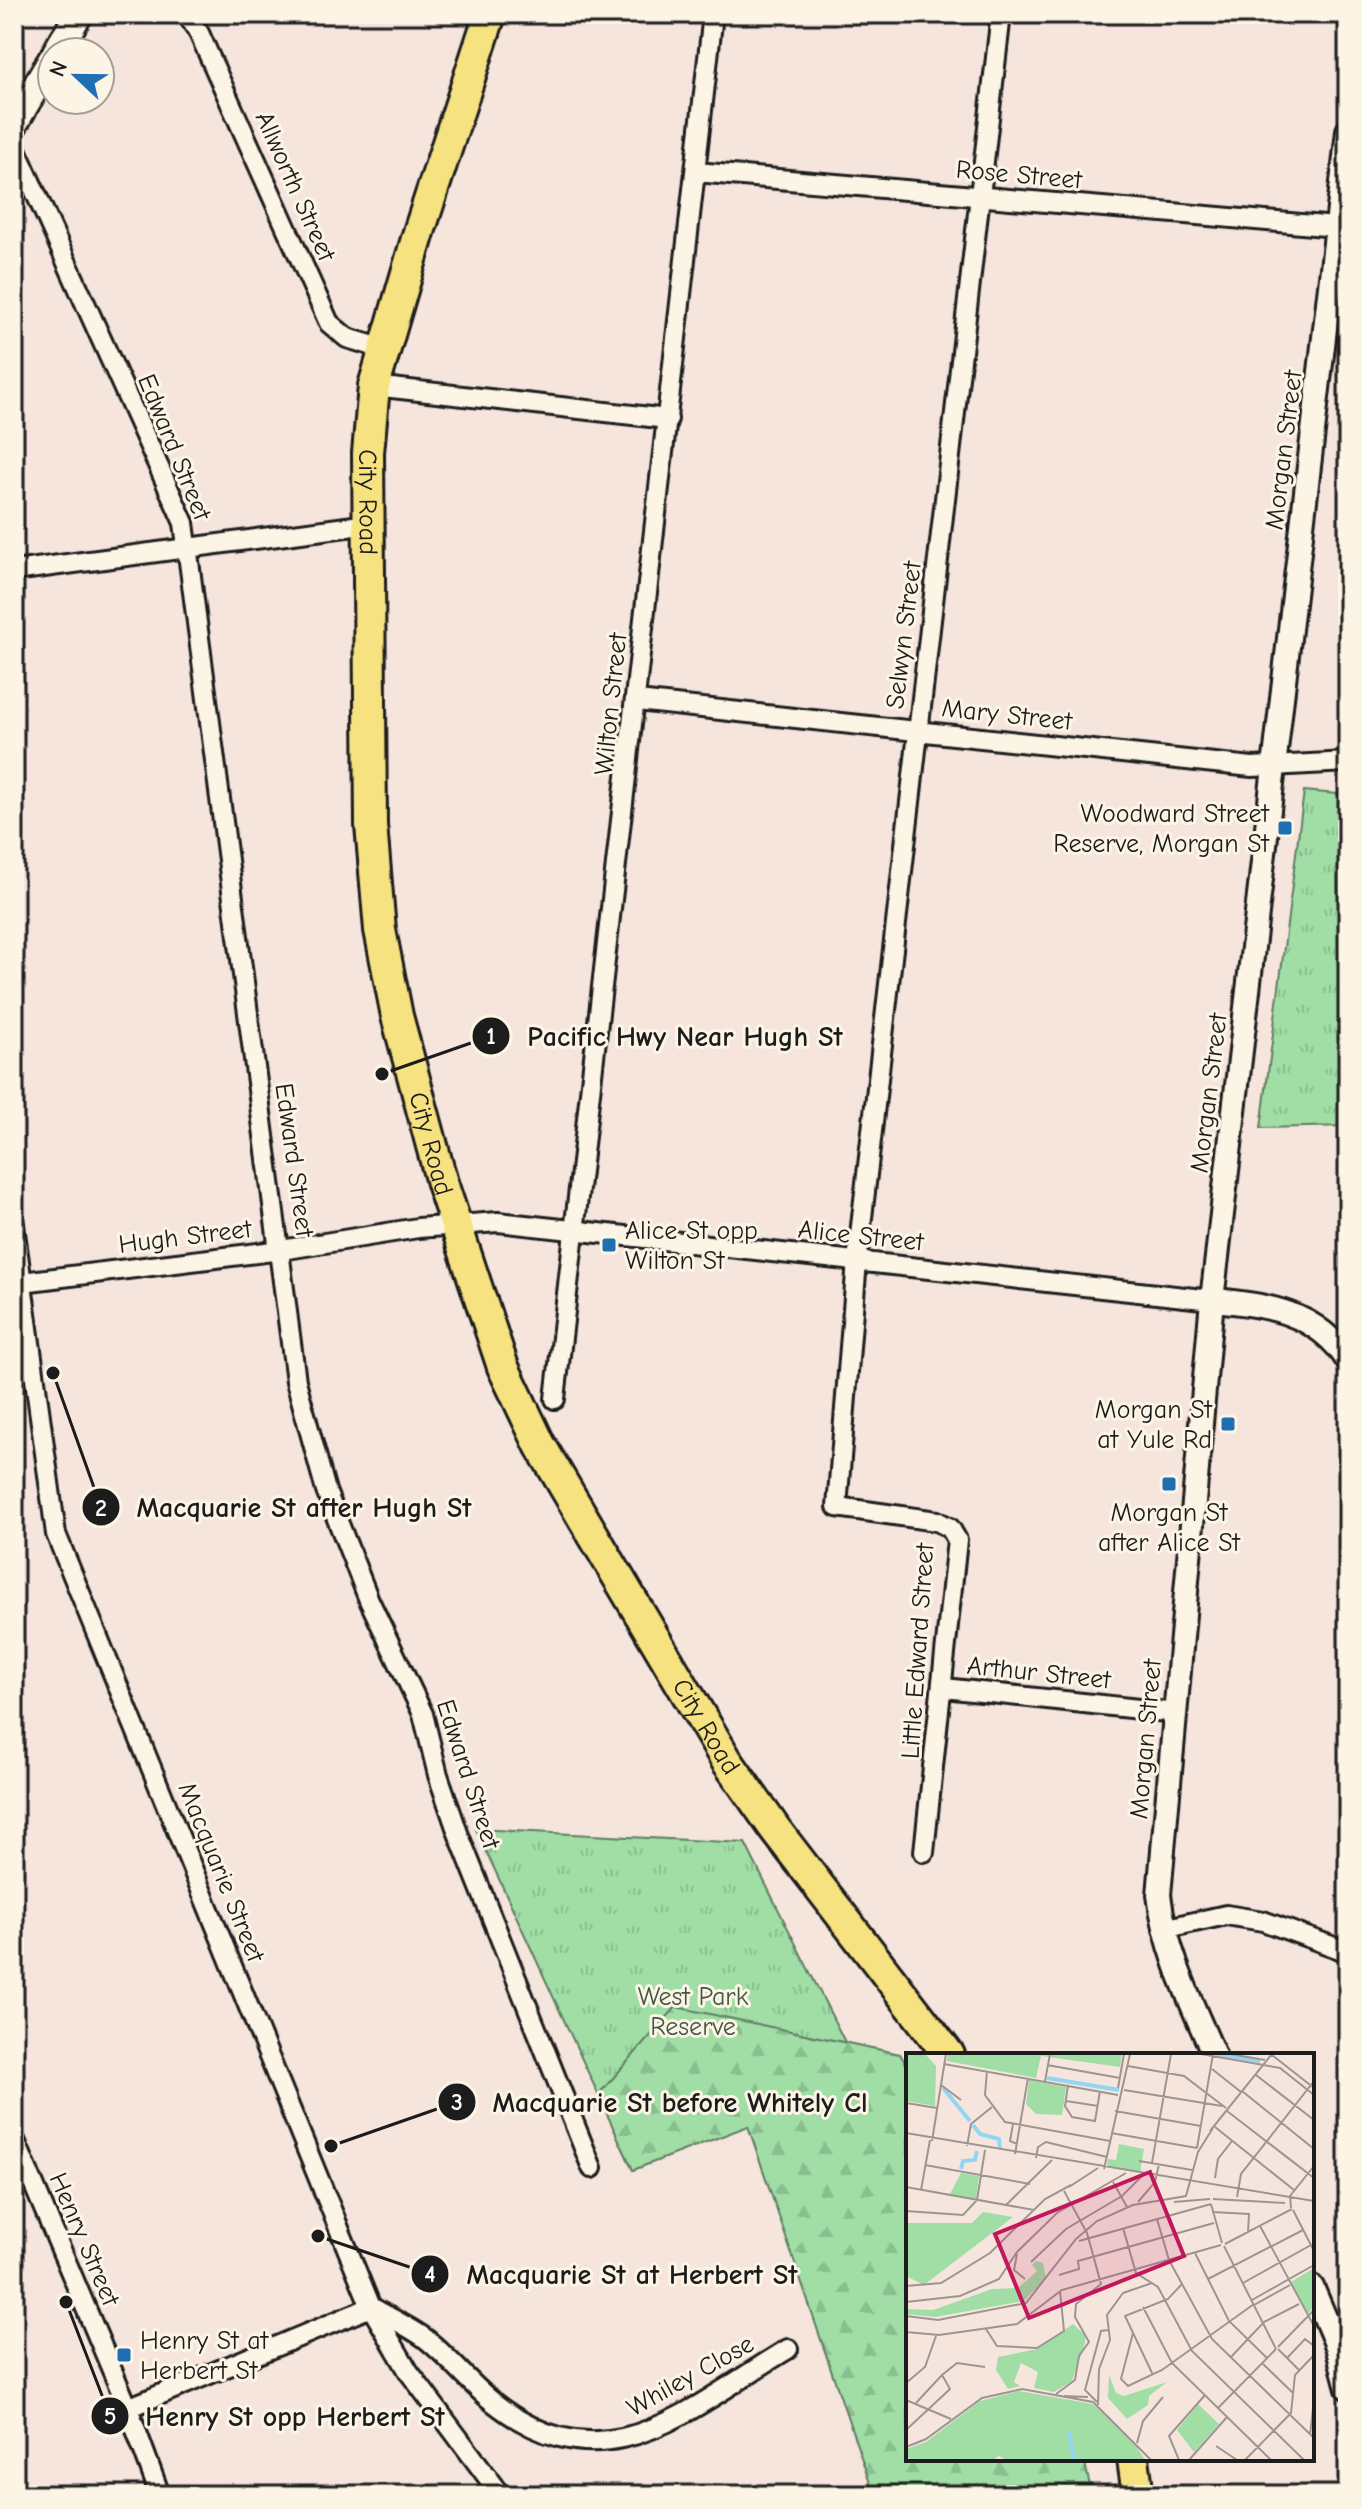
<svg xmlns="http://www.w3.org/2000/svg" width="1362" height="2509" font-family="'Comic Neue',sans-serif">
  <defs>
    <pattern id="grass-tufts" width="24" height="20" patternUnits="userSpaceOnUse" patternTransform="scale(2)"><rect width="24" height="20" fill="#a0dea6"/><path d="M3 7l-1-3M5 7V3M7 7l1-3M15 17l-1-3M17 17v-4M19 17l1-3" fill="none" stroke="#89be8e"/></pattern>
    <pattern id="forest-firs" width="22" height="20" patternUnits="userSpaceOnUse" patternTransform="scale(2)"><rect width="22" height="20" fill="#a0dea6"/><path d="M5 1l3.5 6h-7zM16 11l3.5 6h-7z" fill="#89be8e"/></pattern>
  </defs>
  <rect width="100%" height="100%" fill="#f5e5dd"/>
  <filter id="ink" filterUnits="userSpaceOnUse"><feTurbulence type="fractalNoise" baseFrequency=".0125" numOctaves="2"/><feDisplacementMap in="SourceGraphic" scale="16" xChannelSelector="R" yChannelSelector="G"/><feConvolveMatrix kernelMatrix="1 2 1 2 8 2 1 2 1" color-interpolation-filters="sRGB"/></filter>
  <g filter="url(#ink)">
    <g fill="url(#grass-tufts)" stroke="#5e7d61" stroke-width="2">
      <path d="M 1304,791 L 1348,795 L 1348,1126 L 1261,1128 Z"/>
      <path d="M 476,1829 L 745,1843 L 864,2080 L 633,2170 Z"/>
    </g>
    <path fill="url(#forest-firs)" stroke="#5e7d61" stroke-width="2" d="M 676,2007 L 900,2054 L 908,2067 L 908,2459 L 1084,2459 L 1092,2495 L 874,2495 L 748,2126 L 633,2170 L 598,2095 Z"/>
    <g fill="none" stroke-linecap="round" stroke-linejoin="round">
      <g stroke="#1c1c1c" stroke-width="24">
        <g id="minor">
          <path d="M 187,14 L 199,33 L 329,323 L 347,338 L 384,349"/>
          <path d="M 14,145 L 184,523 L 296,1381 L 326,1491 L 369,1600 L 423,1714 L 438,1775 L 458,1833 L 592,2168"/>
          <path d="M 696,172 L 1348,228"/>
          <path d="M 374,386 L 668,419"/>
          <path d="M 14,571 L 369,524"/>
          <path d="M 637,701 L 1252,767 L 1348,762"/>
          <path d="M 14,1225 L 56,1534 L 371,2307 L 409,2372 L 501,2495"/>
          <path d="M 14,1283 L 281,1250 L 418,1228 L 498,1222 L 1212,1300"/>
          <path d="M 555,1399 L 713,14"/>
          <path d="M 944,1688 L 1176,1713"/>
          <path d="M 924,1852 L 957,1540 L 950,1528 L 937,1521 L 837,1507 L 857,1261 L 1001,14"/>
          <path d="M 1163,1929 L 1226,1915 L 1263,1921 L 1348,1952"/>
          <path d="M 14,2138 L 128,2408 L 160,2495"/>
          <path d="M 373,2308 C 390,2318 410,2327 426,2339 C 450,2358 469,2383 493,2402 C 606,2491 687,2409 788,2349"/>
          <path d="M 128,2408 L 371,2307"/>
        </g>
      </g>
      <g stroke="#1c1c1c" stroke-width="28">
        <g id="tertiary">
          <path d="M 1212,1300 C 1265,1304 1318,1312 1348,1361"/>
          <path d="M 1214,2055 C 1191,2002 1166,1952 1159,1895 L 1212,1300 L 1348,131"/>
          <path d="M 1312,2287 L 1337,2346 L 1348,2388"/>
        </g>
      </g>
      <g stroke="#1c1c1c" stroke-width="32">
        <g id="secondary">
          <path d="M 56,52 L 79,14"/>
          <path d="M 14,124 L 52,59"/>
        </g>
      </g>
      <g stroke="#1c1c1c" stroke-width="36">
        <g id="trunk">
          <path id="s1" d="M 490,14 L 419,232 L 374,386 L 368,453 L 371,825 L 380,930 L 397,1016 L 442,1183 L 503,1367 L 540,1445 L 727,1761 L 775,1829 L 949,2055"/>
          <path d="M 1133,2459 L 1138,2495"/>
        </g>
      </g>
      <use href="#minor" stroke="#fcf5e5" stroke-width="18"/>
      <use href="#tertiary" stroke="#fcf5e5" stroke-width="22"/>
      <use href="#secondary" stroke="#fcf5e5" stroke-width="26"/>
      <use href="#trunk" stroke="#f7e281" stroke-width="30"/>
    </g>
  </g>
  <g fill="#1f6fb2" stroke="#fcf5e5" stroke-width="3">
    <rect x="1277" y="820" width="16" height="16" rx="4"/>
    <rect x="601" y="1237" width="16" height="16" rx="4"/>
    <rect x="1220" y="1416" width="16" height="16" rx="4"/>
    <rect x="1161" y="1476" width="16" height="16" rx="4"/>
    <rect x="116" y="2347" width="16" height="16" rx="4"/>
  </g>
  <g text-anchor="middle" stroke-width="6" stroke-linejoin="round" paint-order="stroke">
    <g font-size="26" fill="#1c1c1c" stroke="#fcf5e5">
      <text transform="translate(1019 174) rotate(5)" y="9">Rose Street</text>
      <text transform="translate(296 186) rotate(66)" y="9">Allworth Street</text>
      <text transform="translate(175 447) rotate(68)" y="9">Edward Street</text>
      <text transform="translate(1283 450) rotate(-83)" y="9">Morgan Street</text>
      <text dy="9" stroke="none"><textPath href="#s1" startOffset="506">City Road</textPath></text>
      <text transform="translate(903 635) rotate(-83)" y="9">Selwyn Street</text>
      <text transform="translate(610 704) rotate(-84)" y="9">Wilton Street</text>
      <text transform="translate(1007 714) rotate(6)" y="9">Mary Street</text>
      <text transform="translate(1208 1093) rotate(-83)" y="9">Morgan Street</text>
      <text dy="9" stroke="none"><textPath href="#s1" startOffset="1154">City Road</textPath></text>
      <text transform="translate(295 1160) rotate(82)" y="9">Edward Street</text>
      <text transform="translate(861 1235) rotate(6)" y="9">Alice Street</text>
      <text transform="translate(185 1236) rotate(-7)" y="9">Hugh Street</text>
      <text transform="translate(917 1651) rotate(-86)" y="9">Little Edward Street</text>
      <text transform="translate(1039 1672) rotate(6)" y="9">Arthur Street</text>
      <text dy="9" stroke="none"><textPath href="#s1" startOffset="1802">City Road</textPath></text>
      <text transform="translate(1145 1739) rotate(-85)" y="9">Morgan Street</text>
      <text transform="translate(469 1774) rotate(72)" y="9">Edward Street</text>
      <text transform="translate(222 1872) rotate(68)" y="9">Macquarie Street</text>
      <text transform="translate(85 2239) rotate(67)" y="9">Henry Street</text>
      <text transform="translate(690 2375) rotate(-29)" y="9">Whiley Close</text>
    </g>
    <g font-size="26" fill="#1c1c1c" stroke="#fcf5e5" text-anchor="end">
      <text x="1269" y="822">Woodward Street<tspan x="1269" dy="30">Reserve, Morgan St</tspan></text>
      <text x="625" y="1239" text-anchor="start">Alice St opp<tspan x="625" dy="30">Wilton St</tspan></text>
      <text x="1212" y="1418">Morgan St<tspan x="1212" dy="30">at Yule Rd</tspan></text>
      <text x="1169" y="1521" text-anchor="middle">Morgan St<tspan x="1169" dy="30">after Alice St</tspan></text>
      <text x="140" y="2349" text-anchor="start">Henry St at<tspan x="140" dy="30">Herbert St</tspan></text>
    </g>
    <g font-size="26" fill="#445645" stroke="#fcf5e5">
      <text x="693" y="2005">West Park<tspan x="693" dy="30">Reserve</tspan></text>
    </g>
  </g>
  <g transform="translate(906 2053)">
    <rect width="408" height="408" fill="#f5e5dd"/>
    <path d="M 0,1 L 19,1 L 30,13 L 29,53 L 0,48 ZM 123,27 L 160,34 L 156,62 L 130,61 L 120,51 ZM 213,91 L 238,96 L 234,120 L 201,114 L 202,106 L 210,107 ZM 55,120 L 73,123 L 70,146 L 44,141 ZM 77,159 L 107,164 L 18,232 L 0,223 L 1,170 L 66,170 ZM 408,215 L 408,254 L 401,261 L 385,229 ZM 167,271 L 179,282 L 179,290 L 166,328 L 148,339 L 128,335 L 132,319 L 115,310 L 108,329 L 114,333 L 102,336 L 90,317 L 92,304 L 131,296 ZM 292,351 L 313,371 L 288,399 L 271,377 Z" fill="#a0dea6"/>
    <path d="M 130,208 L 137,210 L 140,225 L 118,248 L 29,264 L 0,261 L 0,256 L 27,257 L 86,236 L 112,235 L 131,218 L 126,212 ZM 203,322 L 210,340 L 218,343 L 261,329 L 243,343 L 242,352 L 221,366 L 202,345 ZM 113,338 L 187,351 L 227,388 L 239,407 L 100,407 L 93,403 L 87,407 L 5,407 L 0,403 L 0,396 L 20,389 L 74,348 Z" fill="#a0dea6"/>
    <path d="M 42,1 L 216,1 L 214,14 L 135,3 L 130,25 L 41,8 ZM 0,20 L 30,25 L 26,45 L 0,41 ZM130 48a12 12 0 1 1 24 0a12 12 0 1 1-24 0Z" fill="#a0dea6"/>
    <path fill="none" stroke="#91d7f3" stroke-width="4" d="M 311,1 L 354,8M 141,25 L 213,37M 37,35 L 64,68M 67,72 L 74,81 L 93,86 L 94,95M 55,116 L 57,108 L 69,107 L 71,98M 163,378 L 168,407"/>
    <path fill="none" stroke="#9e9590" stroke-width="2" d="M 295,1 L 374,15 L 408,42M 324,1 L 359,7M 366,2 L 408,35M 38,11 L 212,42M 141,12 L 214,25M 222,13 L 278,23 L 320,55M 306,16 L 335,39M 81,18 L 79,42 L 99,69 L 204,88M 350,22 L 408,67M 139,28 L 144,1M 35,32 L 55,47M 162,32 L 159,53 L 166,64 L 189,68 L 194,38M 212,35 L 218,1M 218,37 L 316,53M 336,38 L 408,96M 160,48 L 192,53M 0,50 L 31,55M 209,58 L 295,73M 321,58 L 408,125M 107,71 L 104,88 L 111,91M 309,74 L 388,137M 304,78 L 366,1M 0,80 L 408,148M 205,80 L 291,95M 26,88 L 40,1M 61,93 L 65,71 L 86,54M 291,95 L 307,1M 109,101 L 122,25M 130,105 L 132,94 L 140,89 L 201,104M 233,108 L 286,117M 246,110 L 265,1M 19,112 L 124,131M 198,116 L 224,1M 309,125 L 312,106 L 326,88M 207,129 L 221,154M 0,134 L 128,157M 163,134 L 192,115M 15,137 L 24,87M 331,144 L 335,121 L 408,28M 307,146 L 379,150M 232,149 L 249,129 L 253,111M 268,149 L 304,146M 305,151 L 316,190M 100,152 L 146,107M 385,155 L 384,143 L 408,113M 387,157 L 408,198M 0,158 L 57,162 L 71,147 L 79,97M 306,159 L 343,161 L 342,179M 251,166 L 263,207 L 306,286 L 408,385M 354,173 L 408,273M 217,175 L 230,220 L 252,234 L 286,298 L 398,407M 173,188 L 305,151M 319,191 L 386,156M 318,193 L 370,296M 289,200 L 323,268 L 361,305M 111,201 L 108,217 L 119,226M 125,209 L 160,176 L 216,143 L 236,123M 153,222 L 173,216 L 172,208 L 308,170M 302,226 L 397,177M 337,230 L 405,192M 0,233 L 35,230 L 84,200 L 139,146 L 165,132M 217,240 L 246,230M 346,247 L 408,212M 0,249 L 54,243 L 93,226 L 111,199 L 151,160 L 220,120M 348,252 L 384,232M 237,254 L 266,310 L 365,407M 0,263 L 32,267 L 120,250 L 170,186 L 191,168 L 227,152 L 280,143 L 292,99 L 307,75M 80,276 L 91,293 L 131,295 L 158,278 L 154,238M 0,279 L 33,282 L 111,271 L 156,237 L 315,192M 227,280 L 215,326 L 222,333 L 256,317 L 348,251M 372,294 L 408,257M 372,296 L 393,317M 325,304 L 358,269 L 393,251M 381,305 L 399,286 L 408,293M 356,310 L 387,340M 36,322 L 51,310 L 79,314M 247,322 L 219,263 L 262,246 L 276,231M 0,330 L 19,314 L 30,283M 150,341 L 169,327 L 173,303 L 183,289 L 169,264 L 170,251 L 195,231 L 181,180 L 158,138M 158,343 L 182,344M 0,347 L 45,366M 191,349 L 179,337 L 195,278 L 202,277M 192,352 L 193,316 L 204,287 L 201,262 L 217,240M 312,355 L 370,296M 0,377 L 44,336 L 36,322 L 10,350M 404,382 L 408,346M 231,390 L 237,368 L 257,344M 310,393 L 331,407M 0,394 L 20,386 L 76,345 L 116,336 L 187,349 L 245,407M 273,407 L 263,383 L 299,342M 283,407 L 321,364M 339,407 L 385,360 L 389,322 L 408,302"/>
    <path fill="#c2185b" fill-opacity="0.15" stroke="#c2185b" stroke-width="4" d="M 244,119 L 278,203 L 123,265 L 89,181 Z"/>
    <rect width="408" height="408" fill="none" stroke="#1c1c1c" stroke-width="4"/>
  </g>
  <path fill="none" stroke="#1c1c1c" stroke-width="3" d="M382 1074L491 1036M53 1373L101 1507M331 2146L457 2102M318 2236L430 2274M66 2302L110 2416"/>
  <g fill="#1c1c1c" stroke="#fcf5e5" stroke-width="3">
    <circle cx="382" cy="1074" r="8"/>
    <circle cx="53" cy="1373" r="8"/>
    <circle cx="331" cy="2146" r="8"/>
    <circle cx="318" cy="2236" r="8"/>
    <circle cx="66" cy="2302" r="8"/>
    <circle cx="491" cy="1036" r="20"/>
    <circle cx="101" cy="1507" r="20"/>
    <circle cx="457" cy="2102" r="20"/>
    <circle cx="430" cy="2274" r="20"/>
    <circle cx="110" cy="2416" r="20"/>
  </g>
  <g font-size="24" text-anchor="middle" font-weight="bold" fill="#fff">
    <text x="491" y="1044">1</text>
    <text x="101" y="1516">2</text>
    <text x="457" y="2110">3</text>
    <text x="430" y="2282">4</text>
    <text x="110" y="2424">5</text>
  </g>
  <g font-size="28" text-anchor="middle" font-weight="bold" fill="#1c1c1c" stroke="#fcf5e5" stroke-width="6" stroke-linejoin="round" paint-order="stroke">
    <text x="685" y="1046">Pacific Hwy Near Hugh St</text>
    <text x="304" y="1517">Macquarie St after Hugh St</text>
    <text x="680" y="2112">Macquarie St before Whitely Cl</text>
    <text x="632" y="2284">Macquarie St at Herbert St</text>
    <text x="295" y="2426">Henry St opp Herbert St</text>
  </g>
  <rect width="1362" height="2509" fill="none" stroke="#fcf5e5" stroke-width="48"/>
  <rect x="24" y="24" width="1314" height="2461" fill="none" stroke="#1c1c1c" stroke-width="3" filter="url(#ink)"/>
  <g transform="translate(76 76) rotate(292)"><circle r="38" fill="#fcf5e5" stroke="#a29e95" stroke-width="2"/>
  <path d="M0-6L14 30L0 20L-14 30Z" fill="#1f6fb2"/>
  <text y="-12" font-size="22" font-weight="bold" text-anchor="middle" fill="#1c1c1c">N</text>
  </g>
</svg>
